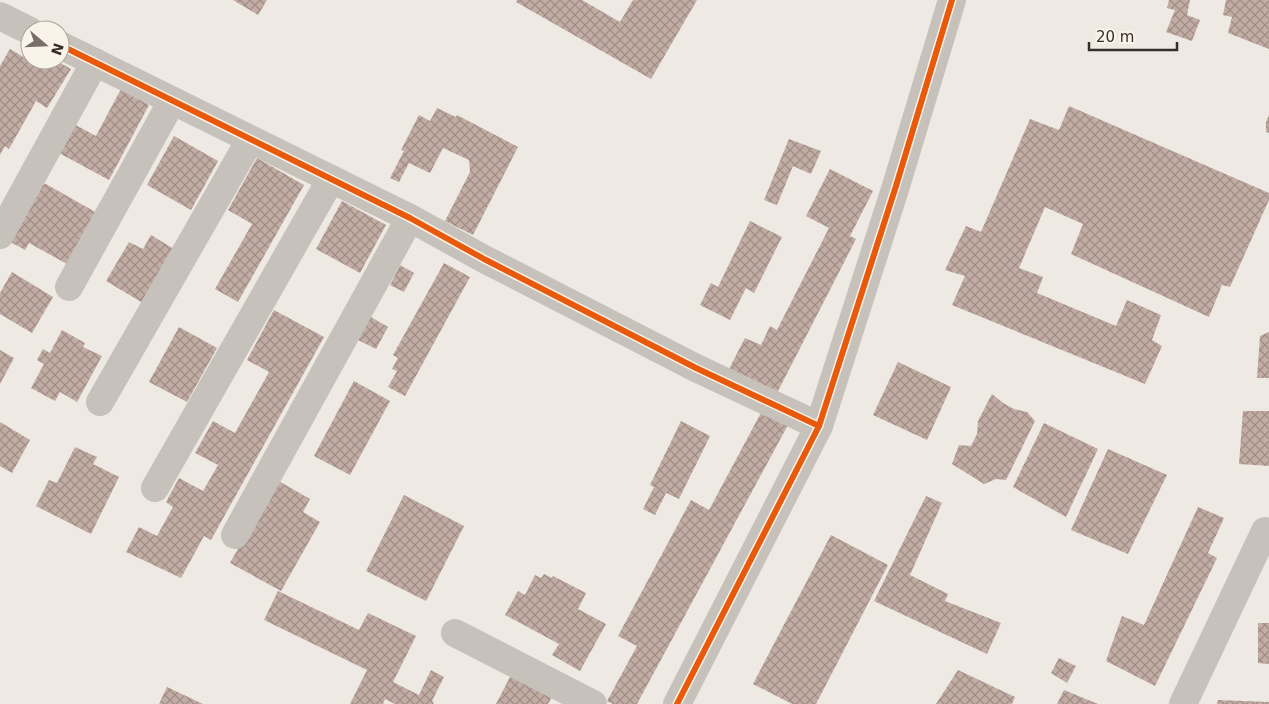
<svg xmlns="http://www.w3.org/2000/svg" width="1269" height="704" font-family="'DejaVu Sans',sans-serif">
  <defs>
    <pattern id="building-cross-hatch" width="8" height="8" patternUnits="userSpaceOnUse" patternTransform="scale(1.25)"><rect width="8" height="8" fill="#c2ada4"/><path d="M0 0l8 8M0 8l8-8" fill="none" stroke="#9f8d86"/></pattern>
  </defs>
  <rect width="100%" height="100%" fill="#eee9e3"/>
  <g fill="url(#building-cross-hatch)">
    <path d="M 233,0 L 267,0 L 258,15 Z"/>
    <path d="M 517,0 L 582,0 L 620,22 L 633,0 L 697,0 L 651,79 L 516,2 Z"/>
    <path d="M 1169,0 L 1190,0 L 1187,15 L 1200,20 L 1192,41 L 1166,32 L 1175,10 L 1167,8 Z"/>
    <path d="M 1226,0 L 1269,0 L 1269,49 L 1228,33 L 1232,17 L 1223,15 Z"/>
    <path d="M 10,49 L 35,64 L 37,60 L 55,60 L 71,69 L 47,108 L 36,101 L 9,149 L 5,146 L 0,155 L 0,66 Z"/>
    <path d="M 121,89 L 149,105 L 109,180 L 59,153 L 74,124 L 96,136 Z"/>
    <path d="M 1069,106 L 1269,193 L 1269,200 L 1230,287 L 1222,285 L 1209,317 L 1071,254 L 1083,224 L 1045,207 L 1019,268 L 1043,277 L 1037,293 L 1116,326 L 1127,300 L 1161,315 L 1152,340 L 1162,346 L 1145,384 L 952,305 L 965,276 L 945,270 L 966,226 L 981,232 L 1030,119 L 1059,130 Z"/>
    <path d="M 437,108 L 456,117 L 457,115 L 518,147 L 473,235 L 445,221 L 470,172 L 469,160 L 443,148 L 430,173 L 409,163 L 399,182 L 390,178 L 404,151 L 401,150 L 419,115 L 430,121 Z"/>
    <path d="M 1269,115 L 1269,133 L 1266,132 L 1266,122 Z"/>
    <path d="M 174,136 L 218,161 L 191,210 L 147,185 Z"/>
    <path d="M 789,139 L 821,151 L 811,174 L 793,166 L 777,205 L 764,200 Z"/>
    <path d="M 257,158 L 304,185 L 238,302 L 215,289 L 252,224 L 228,210 Z"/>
    <path d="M 830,169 L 873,191 L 850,236 L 856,239 L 777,393 L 729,369 L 745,338 L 761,345 L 770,326 L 777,330 L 829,228 L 806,216 Z"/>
    <path d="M 46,184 L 97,213 L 67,264 L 29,243 L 25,250 L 5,239 L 35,186 Z"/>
    <path d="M 342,201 L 386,225 L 360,273 L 316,249 Z"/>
    <path d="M 750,221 L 782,237 L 754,293 L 746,288 L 730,320 L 700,305 L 711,283 L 718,287 Z"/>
    <path d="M 151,235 L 174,249 L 143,303 L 106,281 L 129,242 L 143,249 Z"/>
    <path d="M 444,263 L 470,277 L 405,396 L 388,387 L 397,371 L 392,369 L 398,358 L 393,355 Z"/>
    <path d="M 400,265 L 414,273 L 404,292 L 390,285 Z"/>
    <path d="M 12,272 L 53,297 L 32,333 L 0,314 L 0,293 Z"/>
    <path d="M 274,310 L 324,337 L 211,540 L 204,536 L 181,578 L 126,552 L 139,527 L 157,536 L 173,507 L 166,502 L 179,478 L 203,491 L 218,465 L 195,453 L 213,421 L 235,433 L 269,372 L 247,360 Z"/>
    <path d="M 371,317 L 388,327 L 376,349 L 358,340 Z"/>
    <path d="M 179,327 L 217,348 L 187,402 L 149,382 Z"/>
    <path d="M 62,330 L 85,343 L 83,347 L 102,356 L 77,402 L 60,392 L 55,401 L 31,388 L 44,364 L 37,360 L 43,349 L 50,353 Z"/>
    <path d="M 1269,332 L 1269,378 L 1257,378 L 1260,336 Z"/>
    <path d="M 0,350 L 14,358 L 0,384 Z"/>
    <path d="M 898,362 L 951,387 L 927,440 L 873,415 Z"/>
    <path d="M 354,381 L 390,401 L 350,475 L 314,456 Z"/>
    <path d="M 992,394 L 1003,403 L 1014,409 L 1027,412 L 1035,421 L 1006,480 L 996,479 L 984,484 L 952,464 L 959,445 L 971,446 L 977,434 L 978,421 Z"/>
    <path d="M 763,409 L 789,423 L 637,704 L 613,704 L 607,701 L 637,646 L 618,636 L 691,500 L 709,510 Z"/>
    <path d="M 1243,411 L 1269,411 L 1269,466 L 1239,464 Z"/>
    <path d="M 681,421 L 710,436 L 679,499 L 666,493 L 655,515 L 643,509 L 654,487 L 650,485 Z"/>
    <path d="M 0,422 L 30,440 L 12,473 L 0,466 Z"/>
    <path d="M 1044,423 L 1098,449 L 1066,517 L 1013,487 Z"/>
    <path d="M 75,447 L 97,457 L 93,464 L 119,477 L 91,534 L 36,506 L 49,480 L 57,483 Z"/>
    <path d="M 1108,449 L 1167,475 L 1128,554 L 1071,530 Z"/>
    <path d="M 277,480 L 310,499 L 303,512 L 320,522 L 281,591 L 230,563 Z"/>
    <path d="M 404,495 L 464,526 L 426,601 L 366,571 Z"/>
    <path d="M 926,496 L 942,503 L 910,575 L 948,594 L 945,601 L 1001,623 L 987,654 L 874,601 Z"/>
    <path d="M 1198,507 L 1224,518 L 1208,553 L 1217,558 L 1155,686 L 1106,661 L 1122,616 L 1144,625 Z"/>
    <path d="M 831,535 L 888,565 L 816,704 L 792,704 L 753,684 Z"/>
    <path d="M 544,574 L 552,578 L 553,576 L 586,593 L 578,609 L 606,624 L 580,671 L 552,655 L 559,644 L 505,615 L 518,591 L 525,595 L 535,575 L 541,578 Z"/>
    <path d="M 278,591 L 359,630 L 368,613 L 416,636 L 393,682 L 419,695 L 431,670 L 444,677 L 432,701 L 434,703 L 433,704 L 395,704 L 385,699 L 383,704 L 350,704 L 367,670 L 264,620 Z"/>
    <path d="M 1258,623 L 1269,623 L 1269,664 L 1258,663 Z"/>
    <path d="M 1059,658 L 1076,666 L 1067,683 L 1051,673 Z"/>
    <path d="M 958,670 L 1015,697 L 1012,704 L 936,704 Z"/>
    <path d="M 512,673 L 553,695 L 548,704 L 496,704 Z"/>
    <path d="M 167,687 L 203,704 L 159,704 Z"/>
    <path d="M 1064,690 L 1098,704 L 1057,704 Z"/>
    <path d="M 1218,700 L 1269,702 L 1269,704 L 1217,704 Z"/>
  </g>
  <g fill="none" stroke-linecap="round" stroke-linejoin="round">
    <g stroke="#c7c1bb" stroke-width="28">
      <path d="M 0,16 L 30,31"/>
      <path d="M 60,45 L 410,218 L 484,259 L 696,368 L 819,426"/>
      <path d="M 0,235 L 95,62"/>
      <path d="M 69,287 L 172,101"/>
      <path d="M 100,402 L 250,140"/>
      <path d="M 155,488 L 331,179"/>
      <path d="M 235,535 L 410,218"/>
      <path d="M 455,633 L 593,704"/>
      <path d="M 677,704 L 819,426 L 896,186 L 952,0"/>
      <path d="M 1183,704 L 1265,531"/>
    </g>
    <g stroke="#faf3ea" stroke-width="9">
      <g id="cycleway">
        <path d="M 60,45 L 410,218 L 484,259 L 696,368 L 819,426"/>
        <path d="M 677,704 L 819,426 L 896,186 L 952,0"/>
      </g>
    </g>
    <use href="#cycleway" stroke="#e8590c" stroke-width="6"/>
  </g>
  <g transform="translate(45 45) rotate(109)"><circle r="24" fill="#faf3ea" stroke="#aca49d"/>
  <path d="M0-4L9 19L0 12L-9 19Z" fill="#786f6a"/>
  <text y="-8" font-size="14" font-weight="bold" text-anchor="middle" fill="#382e29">N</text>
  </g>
  <path d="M1089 42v8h88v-8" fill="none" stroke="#382e29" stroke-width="2.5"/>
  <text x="1096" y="42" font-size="15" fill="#382e29" stroke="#faf3ea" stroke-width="4" paint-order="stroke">20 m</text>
</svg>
